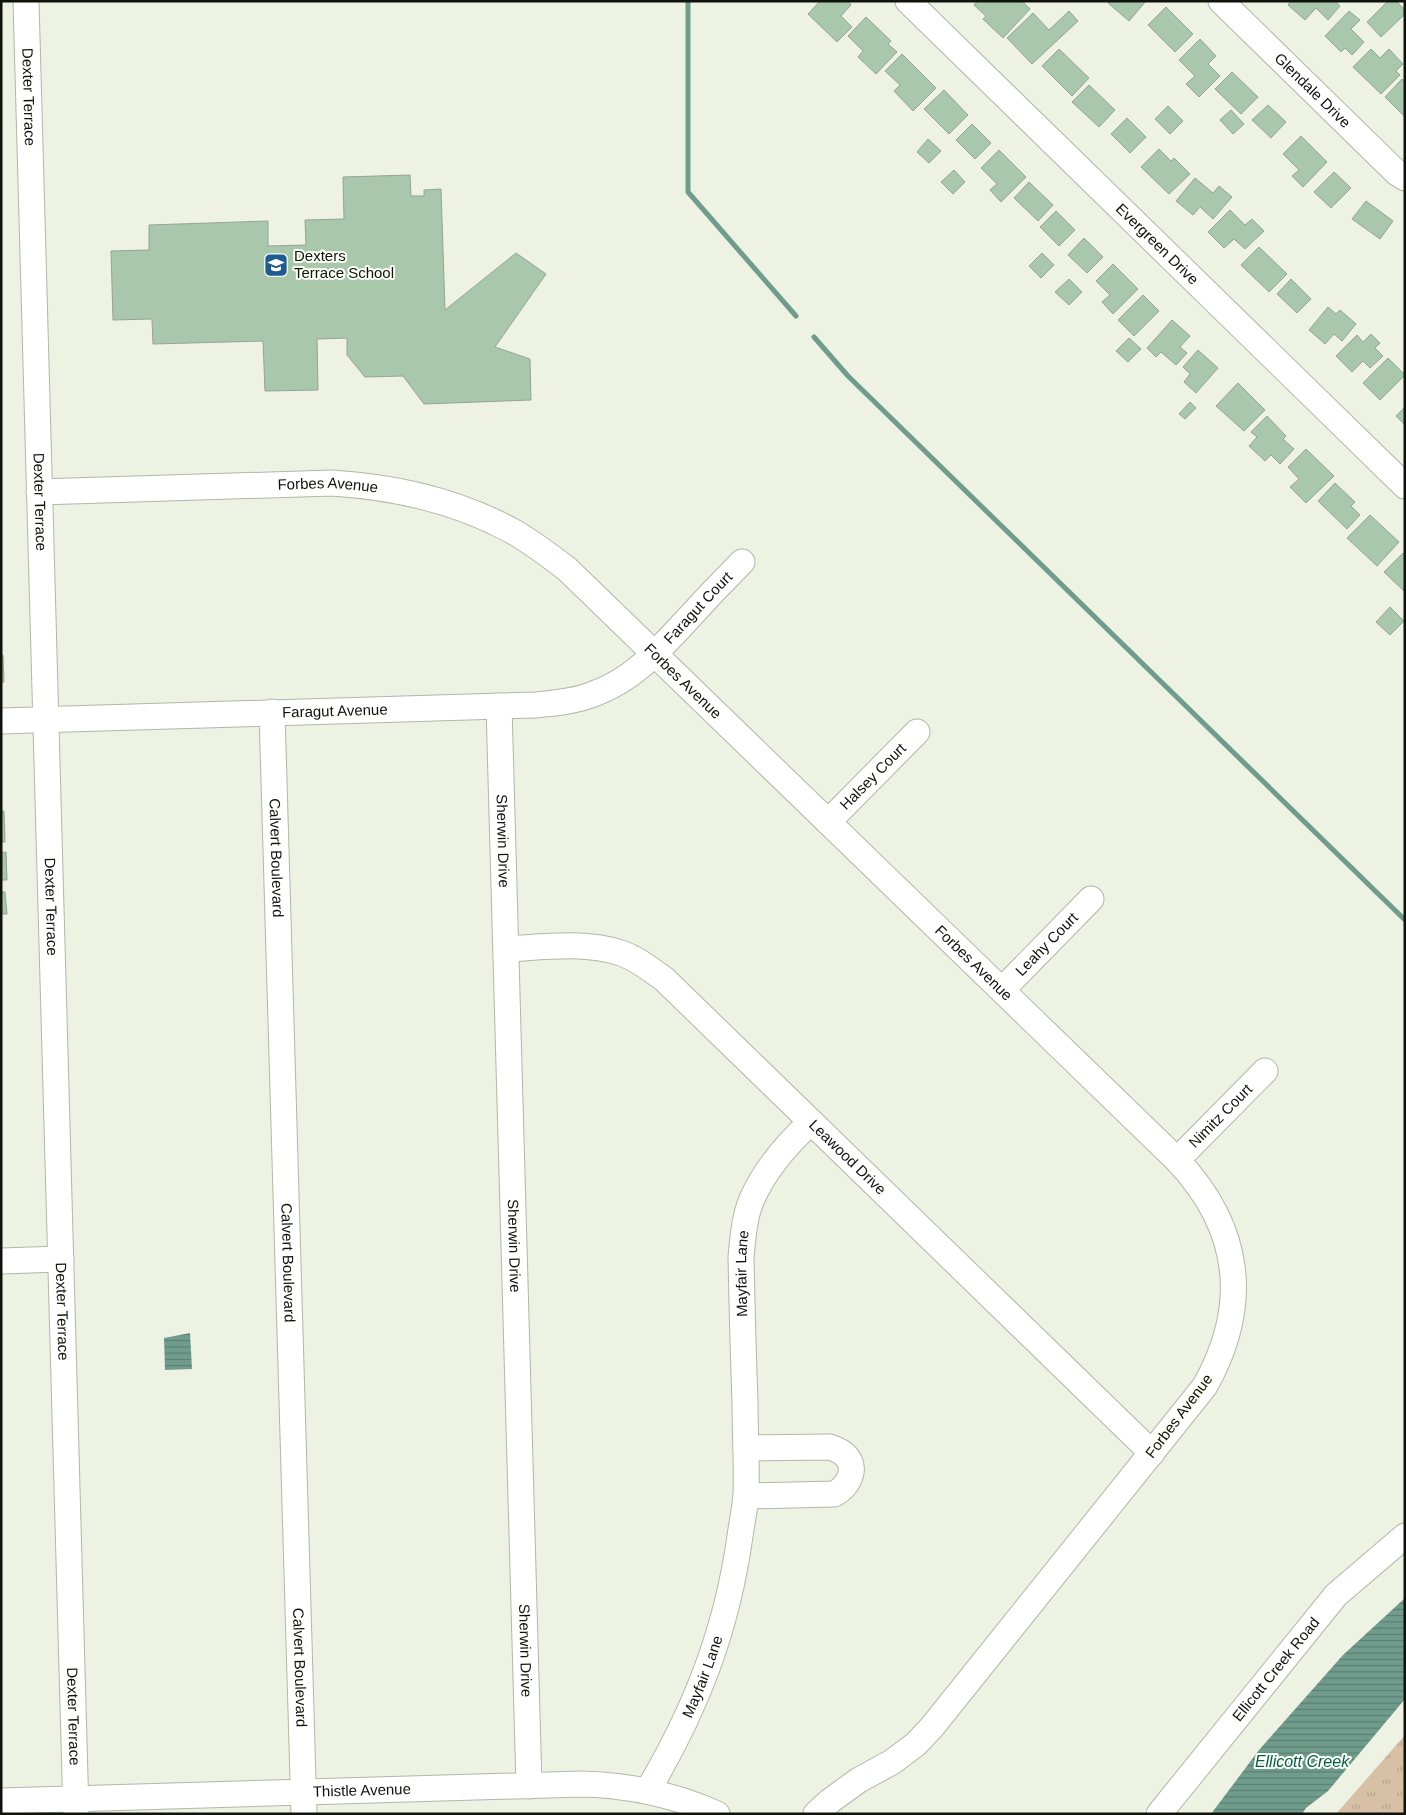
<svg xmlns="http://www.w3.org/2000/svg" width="1406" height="1815" font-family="Arial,sans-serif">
  <defs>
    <pattern id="grass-tufts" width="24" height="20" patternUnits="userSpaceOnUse" patternTransform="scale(1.25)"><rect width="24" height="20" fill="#d7c0a6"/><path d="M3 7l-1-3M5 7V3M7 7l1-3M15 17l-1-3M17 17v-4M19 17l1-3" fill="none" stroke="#b8a48e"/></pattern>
    <pattern id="water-rules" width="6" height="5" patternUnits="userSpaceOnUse" patternTransform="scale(1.25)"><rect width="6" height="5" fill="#709c8e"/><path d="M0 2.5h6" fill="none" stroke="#5b7e72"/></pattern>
  </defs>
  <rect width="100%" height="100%" fill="#edf2e2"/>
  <path fill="url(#grass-tufts)" d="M 1405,1735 L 1405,1814 L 1336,1814 Z"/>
  <g fill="url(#water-rules)">
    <path d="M 190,1333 L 192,1369 L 165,1370 L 164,1338 Z"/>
    <path d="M 1405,1598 L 1405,1699 L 1328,1791 L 1306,1808 L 1302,1814 L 1211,1814 L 1259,1750 L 1343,1655 Z"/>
  </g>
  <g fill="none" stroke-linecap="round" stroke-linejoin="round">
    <g stroke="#709c8e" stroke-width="5">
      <path d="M 688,1 L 688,192 L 796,316"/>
      <path d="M 814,337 L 848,376 L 1405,920"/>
    </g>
  </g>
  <g fill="#a8c7ab" stroke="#96a397">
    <path d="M 820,1 L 848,1 L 851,5 L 841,16 L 852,27 L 837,42 L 808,14 Z"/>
    <path d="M 977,1 L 1022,1 L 1030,9 L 1003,38 L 983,19 L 986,16 L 974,5 Z"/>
    <path d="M 1110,1 L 1146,1 L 1129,21 L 1108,3 Z"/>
    <path d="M 1291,1 L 1335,1 L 1340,6 L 1328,20 L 1316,8 L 1305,20 L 1288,5 Z"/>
    <path d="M 1388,1 L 1396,1 L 1405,10 L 1405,14 L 1381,37 L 1367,22 Z"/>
    <path d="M 1166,7 L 1193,34 L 1175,52 L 1148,25 Z"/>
    <path d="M 1069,11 L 1078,21 L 1032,64 L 1007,38 L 1033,13 L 1049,30 Z"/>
    <path d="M 1349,11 L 1360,20 L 1351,29 L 1364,42 L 1352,55 L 1345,48 L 1341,52 L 1325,36 Z"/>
    <path d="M 866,17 L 891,41 L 888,44 L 897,52 L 876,74 L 858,57 L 863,51 L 848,36 Z"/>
    <path d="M 1200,39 L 1216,56 L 1208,64 L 1220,76 L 1199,97 L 1186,84 L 1195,76 L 1179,60 Z"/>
    <path d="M 1059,49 L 1089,78 L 1072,96 L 1042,66 Z"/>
    <path d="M 1371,49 L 1380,58 L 1389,49 L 1403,64 L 1396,71 L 1400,75 L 1381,94 L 1353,67 Z"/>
    <path d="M 902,54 L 936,88 L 913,111 L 894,91 L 900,85 L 885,71 Z"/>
    <path d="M 1232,72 L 1258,97 L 1241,114 L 1215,89 Z"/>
    <path d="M 1402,79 L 1405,82 L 1405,117 L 1385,97 Z"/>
    <path d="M 1089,85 L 1115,110 L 1099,127 L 1072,102 Z"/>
    <path d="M 944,90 L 968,115 L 949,134 L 924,109 Z"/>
    <path d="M 1268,105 L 1286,122 L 1271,138 L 1252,120 Z"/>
    <path d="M 1168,106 L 1183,121 L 1170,134 L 1155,119 Z"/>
    <path d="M 1231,110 L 1244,124 L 1233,134 L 1220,120 Z"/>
    <path d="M 1127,118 L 1146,137 L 1130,153 L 1111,134 Z"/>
    <path d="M 972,124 L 991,143 L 975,159 L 956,140 Z"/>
    <path d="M 1301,136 L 1327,162 L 1303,187 L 1292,176 L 1299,170 L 1283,154 Z"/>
    <path d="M 928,139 L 941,151 L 929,163 L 917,152 Z"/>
    <path d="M 1159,149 L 1171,161 L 1174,158 L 1190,174 L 1169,194 L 1141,167 Z"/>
    <path d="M 999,150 L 1026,177 L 1001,202 L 990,190 L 997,184 L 981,168 Z"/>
    <path d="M 954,170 L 965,182 L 953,194 L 941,182 Z"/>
    <path d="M 1334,172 L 1351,188 L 1331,208 L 1314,192 Z"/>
    <path d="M 410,175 L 411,196 L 424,196 L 424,190 L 441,189 L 445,310 L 516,253 L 546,274 L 495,347 L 530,359 L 531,400 L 424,404 L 403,376 L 365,377 L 347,355 L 347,338 L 317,339 L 318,390 L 265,391 L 263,341 L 153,344 L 152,319 L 113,320 L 111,251 L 149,250 L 149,225 L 268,221 L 268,246 L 306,245 L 305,220 L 344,219 L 343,177 Z"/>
    <path d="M 1195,178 L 1213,193 L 1219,186 L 1232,197 L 1213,219 L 1200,207 L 1193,215 L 1176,201 Z"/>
    <path d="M 1029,182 L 1053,205 L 1038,221 L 1014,198 Z"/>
    <path d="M 1366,201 L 1393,221 L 1380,239 L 1352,219 Z"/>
    <path d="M 1230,210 L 1245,225 L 1252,219 L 1264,231 L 1245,249 L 1234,239 L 1224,248 L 1208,232 Z"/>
    <path d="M 1056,211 L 1075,230 L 1059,246 L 1040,227 Z"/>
    <path d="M 1084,238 L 1103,257 L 1087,273 L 1068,255 Z"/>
    <path d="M 1259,247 L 1287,274 L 1269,292 L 1241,265 Z"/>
    <path d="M 1042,253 L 1054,265 L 1041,278 L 1029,266 Z"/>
    <path d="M 1113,264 L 1138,289 L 1113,314 L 1102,302 L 1110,295 L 1096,281 Z"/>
    <path d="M 1069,279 L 1082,292 L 1069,305 L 1055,292 Z"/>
    <path d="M 1291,279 L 1311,299 L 1297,313 L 1277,294 Z"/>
    <path d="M 1143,295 L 1159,311 L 1134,336 L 1118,320 Z"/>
    <path d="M 1328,307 L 1336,314 L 1340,310 L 1356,324 L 1342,341 L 1334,334 L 1325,344 L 1309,330 Z"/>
    <path d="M 1172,320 L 1190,336 L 1180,347 L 1187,353 L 1176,365 L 1161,352 L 1156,357 L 1147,348 Z"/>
    <path d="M 1371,334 L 1380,343 L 1375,348 L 1383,356 L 1370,368 L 1363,361 L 1352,372 L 1336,356 L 1357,335 L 1363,342 Z"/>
    <path d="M 1129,338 L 1141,349 L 1128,362 L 1116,351 Z"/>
    <path d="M 1198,350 L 1218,368 L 1196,393 L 1184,382 L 1190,374 L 1183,367 Z"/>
    <path d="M 1388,358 L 1405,375 L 1380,400 L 1363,383 Z"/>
    <path d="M 1238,383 L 1265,410 L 1244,431 L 1216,406 Z"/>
    <path d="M 1190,402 L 1196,408 L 1185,419 L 1179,414 Z"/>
    <path d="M 1405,407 L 1405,425 L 1396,416 Z"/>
    <path d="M 1267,416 L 1286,436 L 1283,439 L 1294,449 L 1280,464 L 1271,455 L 1265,461 L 1249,446 L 1257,437 L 1251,432 Z"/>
    <path d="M 1306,449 L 1334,476 L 1306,503 L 1290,487 L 1299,479 L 1288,467 Z"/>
    <path d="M 1335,483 L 1355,502 L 1351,506 L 1360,515 L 1347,529 L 1318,501 Z"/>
    <path d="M 1370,515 L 1399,542 L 1377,566 L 1347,538 Z"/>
    <path d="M 1403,553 L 1405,555 L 1405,592 L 1384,572 Z"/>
    <path d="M 1390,607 L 1404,621 L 1390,635 L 1376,622 Z"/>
    <path d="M 1,655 L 3,655 L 4,682 L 1,682 Z"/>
    <path d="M 1,811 L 4,811 L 5,842 L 1,842 Z"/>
    <path d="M 6,852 L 7,880 L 1,880 L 1,853 Z"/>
    <path d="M 1,892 L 5,892 L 7,914 L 1,914 Z"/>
  </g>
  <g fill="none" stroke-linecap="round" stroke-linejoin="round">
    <g stroke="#b2b7a7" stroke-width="27">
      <g id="minor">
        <path id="s1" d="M 26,1 L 76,1814"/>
        <path id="s2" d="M 908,1 L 1405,486"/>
        <path id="s3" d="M 1221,1 L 1397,173 L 1405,178"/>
        <path id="s4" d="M 39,492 L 332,483 C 396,487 458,501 514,532 C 533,543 550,556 567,569 L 1177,1160 C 1241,1228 1251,1304 1205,1386 L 932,1727 L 916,1744 L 892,1762 L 859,1780 L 830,1801 L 816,1814"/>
        <path id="s5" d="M 499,706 L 529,1786"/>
        <path id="s6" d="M 272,712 L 304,1814"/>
        <path id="s7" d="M 1,721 L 536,705 C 556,703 577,701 596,693 C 633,679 658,651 684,623 C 703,602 722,582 742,562"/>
        <path id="s8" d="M 828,822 L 917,732"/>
        <path id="s9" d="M 506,949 C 544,947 584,941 621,953 C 636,958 650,969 664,979 L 1152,1453"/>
        <path id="s10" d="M 1002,990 L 1091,899"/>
        <path id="s11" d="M 1177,1160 L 1265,1071"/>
        <path d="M 1,1261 L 61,1259"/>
        <path d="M 746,1496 L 834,1494 C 850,1486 860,1464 841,1452 C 838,1450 833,1448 830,1447 L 746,1448"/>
        <path id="s12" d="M 648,1790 C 696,1709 727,1630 740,1536 C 742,1522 745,1508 746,1495 C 747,1463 745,1432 745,1400 C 743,1352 742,1305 741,1257 C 743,1238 744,1217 752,1199 C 765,1169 787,1144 811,1122"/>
        <path id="s13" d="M 1,1801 L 581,1784 C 629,1785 673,1794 717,1814"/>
        <path id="s14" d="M 1159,1814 L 1336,1595 L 1405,1536"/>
      </g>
    </g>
    <use href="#minor" stroke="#fff" stroke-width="25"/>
  </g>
  <defs>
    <g id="school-square" transform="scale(1.25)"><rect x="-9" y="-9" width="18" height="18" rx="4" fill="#1e5b92" stroke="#fbfff4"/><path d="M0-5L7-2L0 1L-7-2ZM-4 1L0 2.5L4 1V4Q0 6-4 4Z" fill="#fff"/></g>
  </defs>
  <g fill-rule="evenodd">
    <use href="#school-square" x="276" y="265"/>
  </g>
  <g text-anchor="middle" stroke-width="4" stroke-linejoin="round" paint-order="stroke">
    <g font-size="15" fill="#10120c" stroke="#fbfff4">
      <text dy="5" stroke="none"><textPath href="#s3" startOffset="128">Glendale Drive</textPath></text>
      <text dy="5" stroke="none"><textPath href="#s1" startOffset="96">Dexter Terrace</textPath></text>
      <text dy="5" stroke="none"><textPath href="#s2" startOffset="348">Evergreen Drive</textPath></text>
      <text dy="5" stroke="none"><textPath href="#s4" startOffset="289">Forbes Avenue</textPath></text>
      <text dy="5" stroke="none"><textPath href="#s1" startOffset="501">Dexter Terrace</textPath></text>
      <text dy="5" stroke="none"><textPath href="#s7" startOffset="731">Faragut Court</textPath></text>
      <text dy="5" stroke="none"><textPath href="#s4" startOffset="709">Forbes Avenue</textPath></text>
      <text dy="5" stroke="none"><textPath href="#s7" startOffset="334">Faragut Avenue</textPath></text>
      <text dy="5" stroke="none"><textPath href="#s8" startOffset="64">Halsey Court</textPath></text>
      <text dy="5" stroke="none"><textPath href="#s5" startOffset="135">Sherwin Drive</textPath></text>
      <text dy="5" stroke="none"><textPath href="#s6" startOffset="146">Calvert Boulevard</textPath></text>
      <text dy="5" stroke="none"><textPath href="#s1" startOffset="906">Dexter Terrace</textPath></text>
      <text dy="5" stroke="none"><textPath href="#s10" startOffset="64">Leahy Court</textPath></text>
      <text dy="5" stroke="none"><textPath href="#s4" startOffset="1114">Forbes Avenue</textPath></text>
      <text dy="5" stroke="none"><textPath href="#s11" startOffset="62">Nimitz Court</textPath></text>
      <text dy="5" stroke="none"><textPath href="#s9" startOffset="422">Leawood Drive</textPath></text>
      <text dy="5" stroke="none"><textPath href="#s5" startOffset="540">Sherwin Drive</textPath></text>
      <text dy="5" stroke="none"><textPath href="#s6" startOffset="551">Calvert Boulevard</textPath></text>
      <text dy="5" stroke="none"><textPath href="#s12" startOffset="535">Mayfair Lane</textPath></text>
      <text dy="5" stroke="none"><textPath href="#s1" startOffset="1311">Dexter Terrace</textPath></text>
      <text transform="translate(1179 1416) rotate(-53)" y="5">Forbes Avenue</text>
      <text dy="5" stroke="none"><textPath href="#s5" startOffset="945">Sherwin Drive</textPath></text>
      <text dy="5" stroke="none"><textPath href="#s6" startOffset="956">Calvert Boulevard</textPath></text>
      <text dy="5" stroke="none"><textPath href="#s14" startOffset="186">Ellicott Creek Road</textPath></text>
      <text dy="5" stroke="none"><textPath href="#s12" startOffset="126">Mayfair Lane</textPath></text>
      <text dy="5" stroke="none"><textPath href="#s1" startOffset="1716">Dexter Terrace</textPath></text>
      <text dy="5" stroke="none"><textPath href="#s13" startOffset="361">Thistle Avenue</textPath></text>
    </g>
    <g font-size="15" fill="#10120c" stroke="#fbfff4" text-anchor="start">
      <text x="294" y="261">Dexters<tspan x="294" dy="17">Terrace School</tspan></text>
    </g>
    <g font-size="16" font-style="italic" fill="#015d4a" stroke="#fbfff4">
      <text x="1302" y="1767">Ellicott Creek</text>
    </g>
  </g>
  <rect width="1406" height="1815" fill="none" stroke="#10120c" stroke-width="5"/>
</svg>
